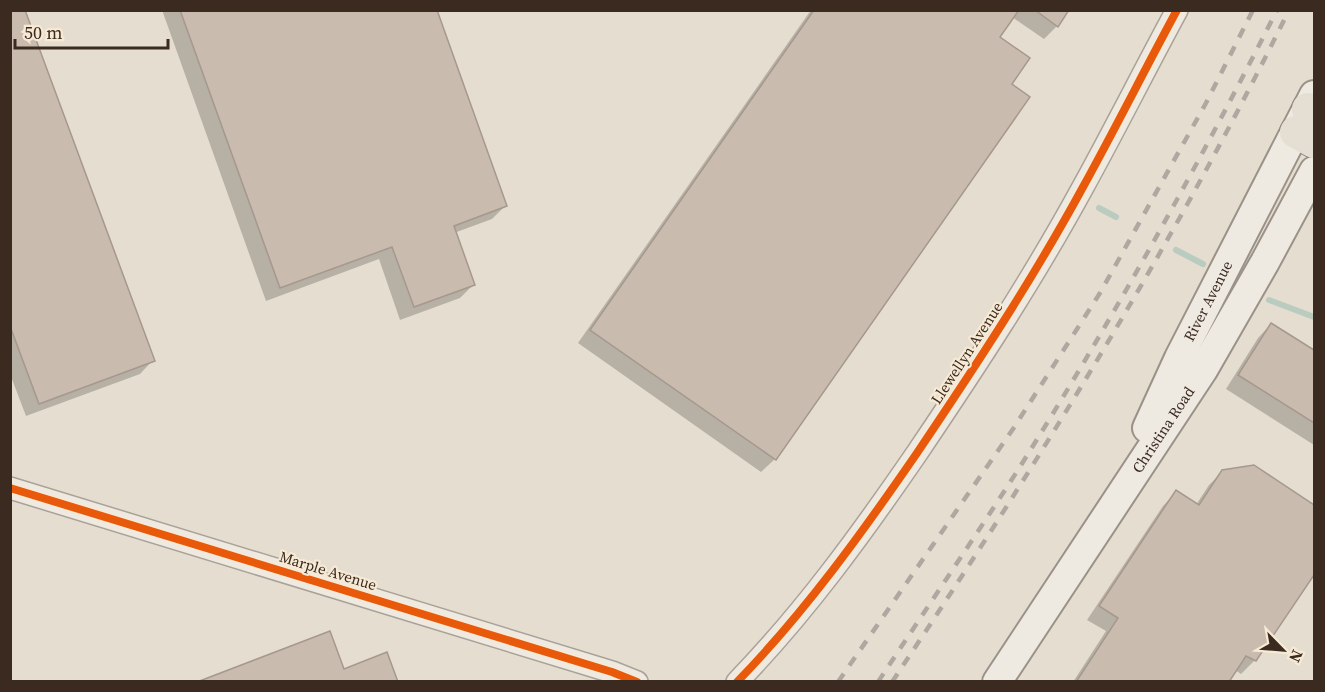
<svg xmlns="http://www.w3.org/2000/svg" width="1325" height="692" font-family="'Source Serif 4',serif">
  <rect width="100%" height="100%" fill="#e5ddcf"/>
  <g fill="#0003">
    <path d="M 10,10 L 153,360 L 140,374 L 26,416 L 10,374 Z"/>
    <path d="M 162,10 L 435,10 L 505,206 L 492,219 L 454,233 L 473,285 L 460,298 L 400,320 L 379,259 L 266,301 Z"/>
    <path d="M 811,10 L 1068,10 L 1057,26 L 1044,39 L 1012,17 L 998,38 L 775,459 L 761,472 L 578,343 Z"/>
    <path d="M 1271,324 L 1314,351 L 1314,445 L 1226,389 L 1258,338 Z"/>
    <path d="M 1253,467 L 1314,507 L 1314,572 L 1255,660 L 1241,674 L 1235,670 L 1227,682 L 1073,682 L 1106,631 L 1087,620 L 1163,506 L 1176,492 L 1196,505 L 1209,485 L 1223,471 Z"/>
  </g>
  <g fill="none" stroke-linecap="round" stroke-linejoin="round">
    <g stroke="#bacbbf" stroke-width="6">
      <path d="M 1099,208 L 1116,217"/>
      <path d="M 1176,250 L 1203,264"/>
      <path d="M 1269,300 L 1314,317"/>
    </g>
  </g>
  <g fill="#cabbaf" stroke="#a6988e" stroke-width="1.5">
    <path d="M 10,10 L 25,10 L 155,361 L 39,404 L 10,326 Z"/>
    <path d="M 180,10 L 437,10 L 507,206 L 454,226 L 475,285 L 414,307 L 392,247 L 280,288 Z"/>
    <path d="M 814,10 L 1019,10 L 1000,37 L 1030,58 L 1012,84 L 1030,97 L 776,460 L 590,330 Z"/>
    <path d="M 1035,10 L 1069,10 L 1058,27 Z"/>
    <path d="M 1271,323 L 1314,350 L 1314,423 L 1238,375 Z"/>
    <path d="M 1254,465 L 1314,505 L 1314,575 L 1256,661 L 1246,656 L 1229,682 L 1076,682 L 1118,618 L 1099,606 L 1176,490 L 1199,505 L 1222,470 Z"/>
    <path d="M 330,631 L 344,669 L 387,652 L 398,682 L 197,682 Z"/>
  </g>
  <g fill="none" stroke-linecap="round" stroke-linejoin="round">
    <g stroke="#aba297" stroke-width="24">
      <g id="minor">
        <path d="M 10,488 L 612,672 L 637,682"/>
        <path d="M 737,682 C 805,612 862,533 917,453 C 975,367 1033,279 1083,187 C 1115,129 1145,69 1177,10"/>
      </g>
    </g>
    <g stroke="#9a9288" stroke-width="32">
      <g id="secondary">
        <path id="s1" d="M 1147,428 L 1179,358 L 1314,95"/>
        <path id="s2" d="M 997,682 L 1203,370 L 1265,262 L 1314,171"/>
      </g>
    </g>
    <g stroke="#90887f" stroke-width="34">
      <g id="primary">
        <path d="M 1308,109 L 1314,113"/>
        <path d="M 1296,132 L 1314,142"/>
      </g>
    </g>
    <use href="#minor" stroke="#eee9e1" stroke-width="21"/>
    <use href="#secondary" stroke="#eee9e1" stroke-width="28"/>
    <use href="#primary" stroke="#e5ded2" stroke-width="32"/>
    <g stroke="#aea8a1" stroke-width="4.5" stroke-dasharray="10 10" stroke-linecap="butt">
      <path d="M 838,682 L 1013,429 L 1100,293 L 1206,103 L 1253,10"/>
      <path d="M 878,682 C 924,612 971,543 1016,473 C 1110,324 1197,168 1277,10"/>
      <path d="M 892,682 C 1037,465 1174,244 1289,10"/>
    </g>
    <g stroke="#f7ead5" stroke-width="11">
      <g id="cycleway">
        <path d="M 10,488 L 612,672 L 637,682"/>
        <path d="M 737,682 C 805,612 862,533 917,453 C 975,367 1033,279 1083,187 C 1115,129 1145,69 1177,10"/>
      </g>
    </g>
    <use href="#cycleway" stroke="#e8590c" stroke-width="8"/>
  </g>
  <g text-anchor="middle" stroke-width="4.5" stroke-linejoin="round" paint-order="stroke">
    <g font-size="15" fill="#3b2a1f" stroke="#f7ead5">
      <text dy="5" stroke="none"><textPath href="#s1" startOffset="141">River Avenue</textPath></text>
      <text transform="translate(967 353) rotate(-57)" y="5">Llewellyn Avenue</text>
      <text dy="5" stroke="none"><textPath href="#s2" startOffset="302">Christina Road</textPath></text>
      <text transform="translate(328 571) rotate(17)" y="5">Marple Avenue</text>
    </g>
  </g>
  <rect width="1325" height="692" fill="none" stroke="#3b2a1f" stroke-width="24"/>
  <g transform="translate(1283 650) rotate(115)" stroke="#f7ead5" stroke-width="4.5" paint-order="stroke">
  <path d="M0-4.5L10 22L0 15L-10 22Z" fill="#3b2a1f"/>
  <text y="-9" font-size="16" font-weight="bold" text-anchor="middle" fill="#3b2a1f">N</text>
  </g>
  <path d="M15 39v9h153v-9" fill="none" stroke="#3b2a1f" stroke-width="3"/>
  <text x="24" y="39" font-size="18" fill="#3b2a1f" stroke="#f7ead5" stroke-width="4.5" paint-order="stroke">50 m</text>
</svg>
